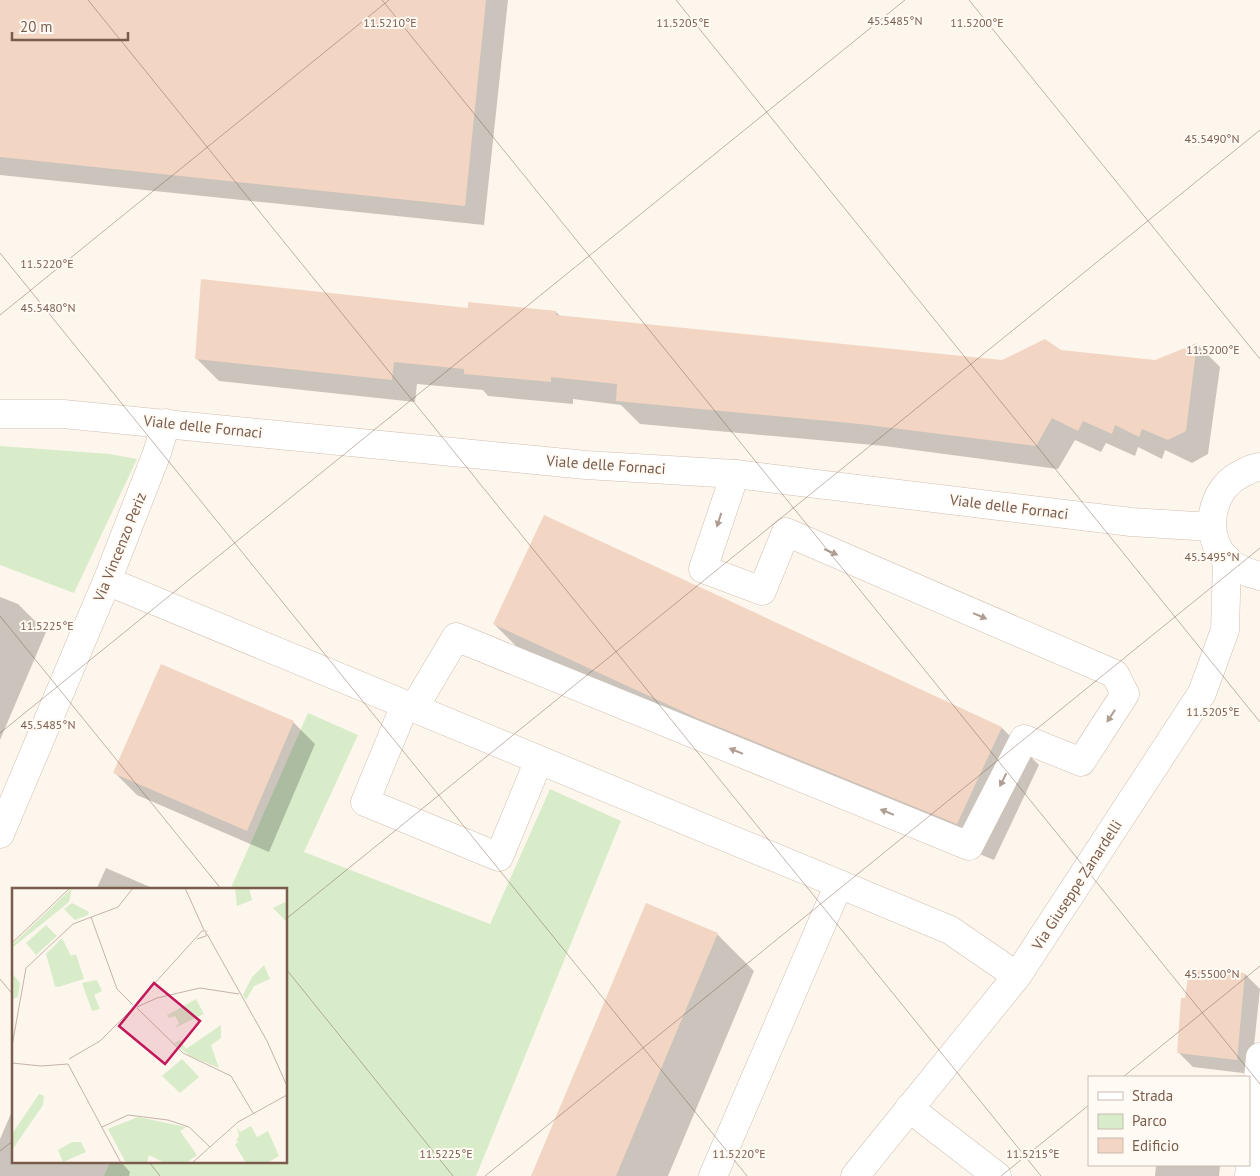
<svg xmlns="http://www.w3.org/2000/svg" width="1260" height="1176" font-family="'PT Sans',sans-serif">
  <rect width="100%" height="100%" fill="#fdf6ec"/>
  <g fill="#d8ecc9">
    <path d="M 0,446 L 110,454 L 137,459 L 74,593 L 0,565 Z"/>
    <path d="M 308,713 L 358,735 L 304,852 L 490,924 L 550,789 L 621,821 L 476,1176 L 104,1176 L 110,1162 L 286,1162 L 286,890 L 230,890 Z"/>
  </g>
  <g fill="#0003">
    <path d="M 0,0 L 508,0 L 484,225 L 0,175 Z"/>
    <path d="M 469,310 L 556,312 L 560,316 L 1002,362 L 1061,351 L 1156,361 L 1197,344 L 1220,367 L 1208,454 L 1192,463 L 1165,450 L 1162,459 L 1138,447 L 1135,456 L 1106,443 L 1101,452 L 1075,440 L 1058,469 L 884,446 L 640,424 L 621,405 L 573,399 L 573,404 L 488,396 L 483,390 L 417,384 L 415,402 L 219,381 L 196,358 Z"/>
    <path d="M 0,597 L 18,604 L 46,632 L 0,740 Z"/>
    <path d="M 494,624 L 1002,728 L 1039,765 L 994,860 L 735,755 L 531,661 Z"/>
    <path d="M 293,722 L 315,744 L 269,852 L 137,795 L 115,773 Z"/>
    <path d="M 106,868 L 157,890 L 96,890 Z"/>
    <path d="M 717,934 L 754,971 L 668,1176 L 533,1176 Z"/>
    <path d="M 1245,974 L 1260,989 L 1251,1074 L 1193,1067 L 1178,1052 Z"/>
    <path d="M 13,1109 L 14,1162 L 121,1162 L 130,1172 L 129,1176 L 0,1176 L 0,1139 Z"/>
    <path d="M 1156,1165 L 1220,1165 L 1219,1176 L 1155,1176 Z"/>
  </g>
  <g fill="#f3d5c3">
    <path d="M 0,0 L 486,0 L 465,206 L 0,157 Z"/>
    <path d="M 201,279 L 468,308 L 468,302 L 556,311 L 556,315 L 1002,360 L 1045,339 L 1061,350 L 1155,360 L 1197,343 L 1186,431 L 1168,440 L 1142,429 L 1139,437 L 1115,425 L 1112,434 L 1083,421 L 1078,431 L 1052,418 L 1036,446 L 860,424 L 616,401 L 617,384 L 551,377 L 551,382 L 464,374 L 464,369 L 394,362 L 392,380 L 195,359 Z"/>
    <path d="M 544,515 L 1002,727 L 957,824 L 697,718 L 493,624 Z"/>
    <path d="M 161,664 L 294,721 L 247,831 L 113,773 Z"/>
    <path d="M 646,903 L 718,933 L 616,1176 L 531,1176 Z"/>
    <path d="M 1189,969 L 1245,973 L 1237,1060 L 1177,1053 L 1181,998 L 1185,998 Z"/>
  </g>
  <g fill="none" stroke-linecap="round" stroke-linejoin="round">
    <g stroke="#d1beb0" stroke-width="29">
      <g id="minor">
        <path d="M 0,414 L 63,414 L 586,465 L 735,474 L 1131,522 L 1212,527"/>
        <path d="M 1260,467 C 1252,467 1246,472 1239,475 C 1210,491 1203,535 1226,559 C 1236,569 1247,573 1260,576"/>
        <path d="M 107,581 L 950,930 L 1017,976"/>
        <path d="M 405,705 L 365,802 L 499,857 L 539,760"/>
        <path d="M 414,708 L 456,637 L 969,846 L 1024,739 L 1081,762 L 1125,694 L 1115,674 L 786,532 L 762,591 L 703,569 L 735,474"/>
        <path d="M 0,834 L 107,581 L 157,453 L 166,423"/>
        <path d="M 909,1108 L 997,1176"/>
        <path d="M 713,1176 L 839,884"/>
        <path d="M 855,1176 L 1017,976 L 1202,693 L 1225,630 L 1227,559"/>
        <path d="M 1249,1176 L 1260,1057"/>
      </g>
    </g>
    <use href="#minor" stroke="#fff" stroke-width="28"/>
  </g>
  <defs><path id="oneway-solid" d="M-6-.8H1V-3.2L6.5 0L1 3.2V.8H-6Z" transform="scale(1.25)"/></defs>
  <g fill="#af9d94">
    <use href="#oneway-solid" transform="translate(719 520) rotate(108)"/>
    <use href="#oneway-solid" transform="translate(831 552) rotate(23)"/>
    <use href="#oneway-solid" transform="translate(980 616) rotate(23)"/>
    <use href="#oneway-solid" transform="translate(1111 716) rotate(123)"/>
    <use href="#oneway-solid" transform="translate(736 751) rotate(-158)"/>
    <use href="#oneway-solid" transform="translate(1003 780) rotate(117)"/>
    <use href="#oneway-solid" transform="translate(887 812) rotate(-158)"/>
  </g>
  <path fill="none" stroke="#7a5c4d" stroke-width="1" stroke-opacity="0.45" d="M 88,0 L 1041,1176M 382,0 L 1260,1084M 676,0 L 1260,722M 969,0 L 1260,359M 0,253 L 747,1176M 0,315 L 389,0M 0,616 L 222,890M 0,733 L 905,0M 286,919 L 1260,130M 286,969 L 453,1176M 0,979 L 14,996M 1123,1077 L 1260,966M 0,1151 L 14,1140M 149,1162 L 160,1176M 485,1176 L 1260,548M 1001,1176 L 1089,1105"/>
  <g text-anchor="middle" stroke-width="4" stroke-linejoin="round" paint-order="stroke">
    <g font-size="15" fill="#7a5c4d" stroke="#fffaf3">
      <text transform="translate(203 427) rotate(6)" y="5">Viale delle Fornaci</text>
      <text transform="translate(606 465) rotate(4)" y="5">Viale delle Fornaci</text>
      <text transform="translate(1009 507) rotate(7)" y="5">Viale delle Fornaci</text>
      <text transform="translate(120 547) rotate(-68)" y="5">Via Vincenzo Periz</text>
      <text transform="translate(1077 885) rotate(-57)" y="5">Via Giuseppe Zanardelli</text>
    </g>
  </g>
  <g transform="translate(12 888)">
    <rect width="275" height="275" fill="#fdf6ec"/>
    <path d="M 60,0 L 57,14 L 0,60 L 0,57 ZM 223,0 L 237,0 L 240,12 L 225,18 ZM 275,13 L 275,34 L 261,20 ZM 60,15 L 77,24 L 76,27 L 63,32 L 52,21 ZM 34,37 L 45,48 L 24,67 L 14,55 ZM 50,50 L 59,68 L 64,66 L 72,91 L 46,99 L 43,98 L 34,66 ZM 252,77 L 258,91 L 242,98 L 234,112 L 231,107 L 240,89 ZM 0,85 L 8,95 L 6,109 L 0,111 ZM 85,92 L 90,103 L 82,107 L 88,121 L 80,123 L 70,95 ZM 184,111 L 192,126 L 163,140 L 167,135 L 163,128 L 157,130 L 155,127 ZM 209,137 L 209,150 L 199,157 L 207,180 L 178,168 L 162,155 L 168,152 L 174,161 ZM 170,171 L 187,189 L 168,205 L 150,188 ZM 27,206 L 32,208 L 31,217 L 0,262 L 0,246 ZM 126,229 L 174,239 L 168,243 L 185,267 L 174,275 L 151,274 L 137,267 L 135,275 L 114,275 L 96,241 ZM 239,238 L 245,249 L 256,243 L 267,268 L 255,275 L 234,275 L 223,257 L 227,253 L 224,253 L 227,248 L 225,239 L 228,244 ZM 60,254 L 69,254 L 74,264 L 51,274 L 46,262 Z" fill="#d8ecc9"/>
    <path fill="none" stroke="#c5b3a7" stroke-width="1" d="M 173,0 L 192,42M 79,29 L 105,101 L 121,117M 195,46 L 255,153 L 275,198M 0,55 L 58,0M 123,117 L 190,43 L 194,43 L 194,48 L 185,51M 125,119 L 145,110 L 188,100 L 227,106M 125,120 L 171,165 L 219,188 L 241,225M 0,158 L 14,80 L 61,36 L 106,19 L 121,0M 57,171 L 88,153 L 120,121M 0,175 L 29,178 L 56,176M 56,176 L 109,275M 90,239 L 116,227 L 156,232 L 177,239 L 198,259M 180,275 L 226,234 L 275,207"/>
    <path fill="#c2185b" fill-opacity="0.15" stroke="#c2185b" stroke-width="2.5" d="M 142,95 L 188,133 L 153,176 L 107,138 Z"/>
    <rect width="275" height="275" fill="none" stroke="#7a5c4d" stroke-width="2.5"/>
  </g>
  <g font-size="12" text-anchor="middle" fill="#7a5c4d" stroke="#fffaf3" stroke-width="4" stroke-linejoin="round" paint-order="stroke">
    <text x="895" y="25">45.5485°N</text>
    <text x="390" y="27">11.5210°E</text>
    <text x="683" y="27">11.5205°E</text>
    <text x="977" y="27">11.5200°E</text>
    <text x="1212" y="143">45.5490°N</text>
    <text x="47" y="268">11.5220°E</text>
    <text x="48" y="312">45.5480°N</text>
    <text x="1213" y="354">11.5200°E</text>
    <text x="1212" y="561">45.5495°N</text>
    <text x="47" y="630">11.5225°E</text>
    <text x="1213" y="716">11.5205°E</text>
    <text x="48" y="729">45.5485°N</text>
    <text x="1212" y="978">45.5500°N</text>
    <text x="446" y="1158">11.5225°E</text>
    <text x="739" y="1158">11.5220°E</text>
    <text x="1033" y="1158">11.5215°E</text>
  </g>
  <rect x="1088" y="1076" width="162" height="90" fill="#fffaf3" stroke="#cabbb1"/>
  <rect x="1098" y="1092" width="25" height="8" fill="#ffffff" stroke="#cabbb1"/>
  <text x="1132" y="1101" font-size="15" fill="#7a5c4d">Strada</text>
  <rect x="1098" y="1114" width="25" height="15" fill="#d8ecc9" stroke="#cabbb1"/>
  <text x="1132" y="1126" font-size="15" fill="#7a5c4d">Parco</text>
  <rect x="1098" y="1138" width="25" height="15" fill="#f3d5c3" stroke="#cabbb1"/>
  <text x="1132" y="1151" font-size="15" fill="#7a5c4d">Edificio</text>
  <path d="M12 32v8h116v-8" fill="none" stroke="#7a5c4d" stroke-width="2.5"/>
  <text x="20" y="32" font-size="15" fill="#7a5c4d" stroke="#fffaf3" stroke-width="4" paint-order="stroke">20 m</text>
</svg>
